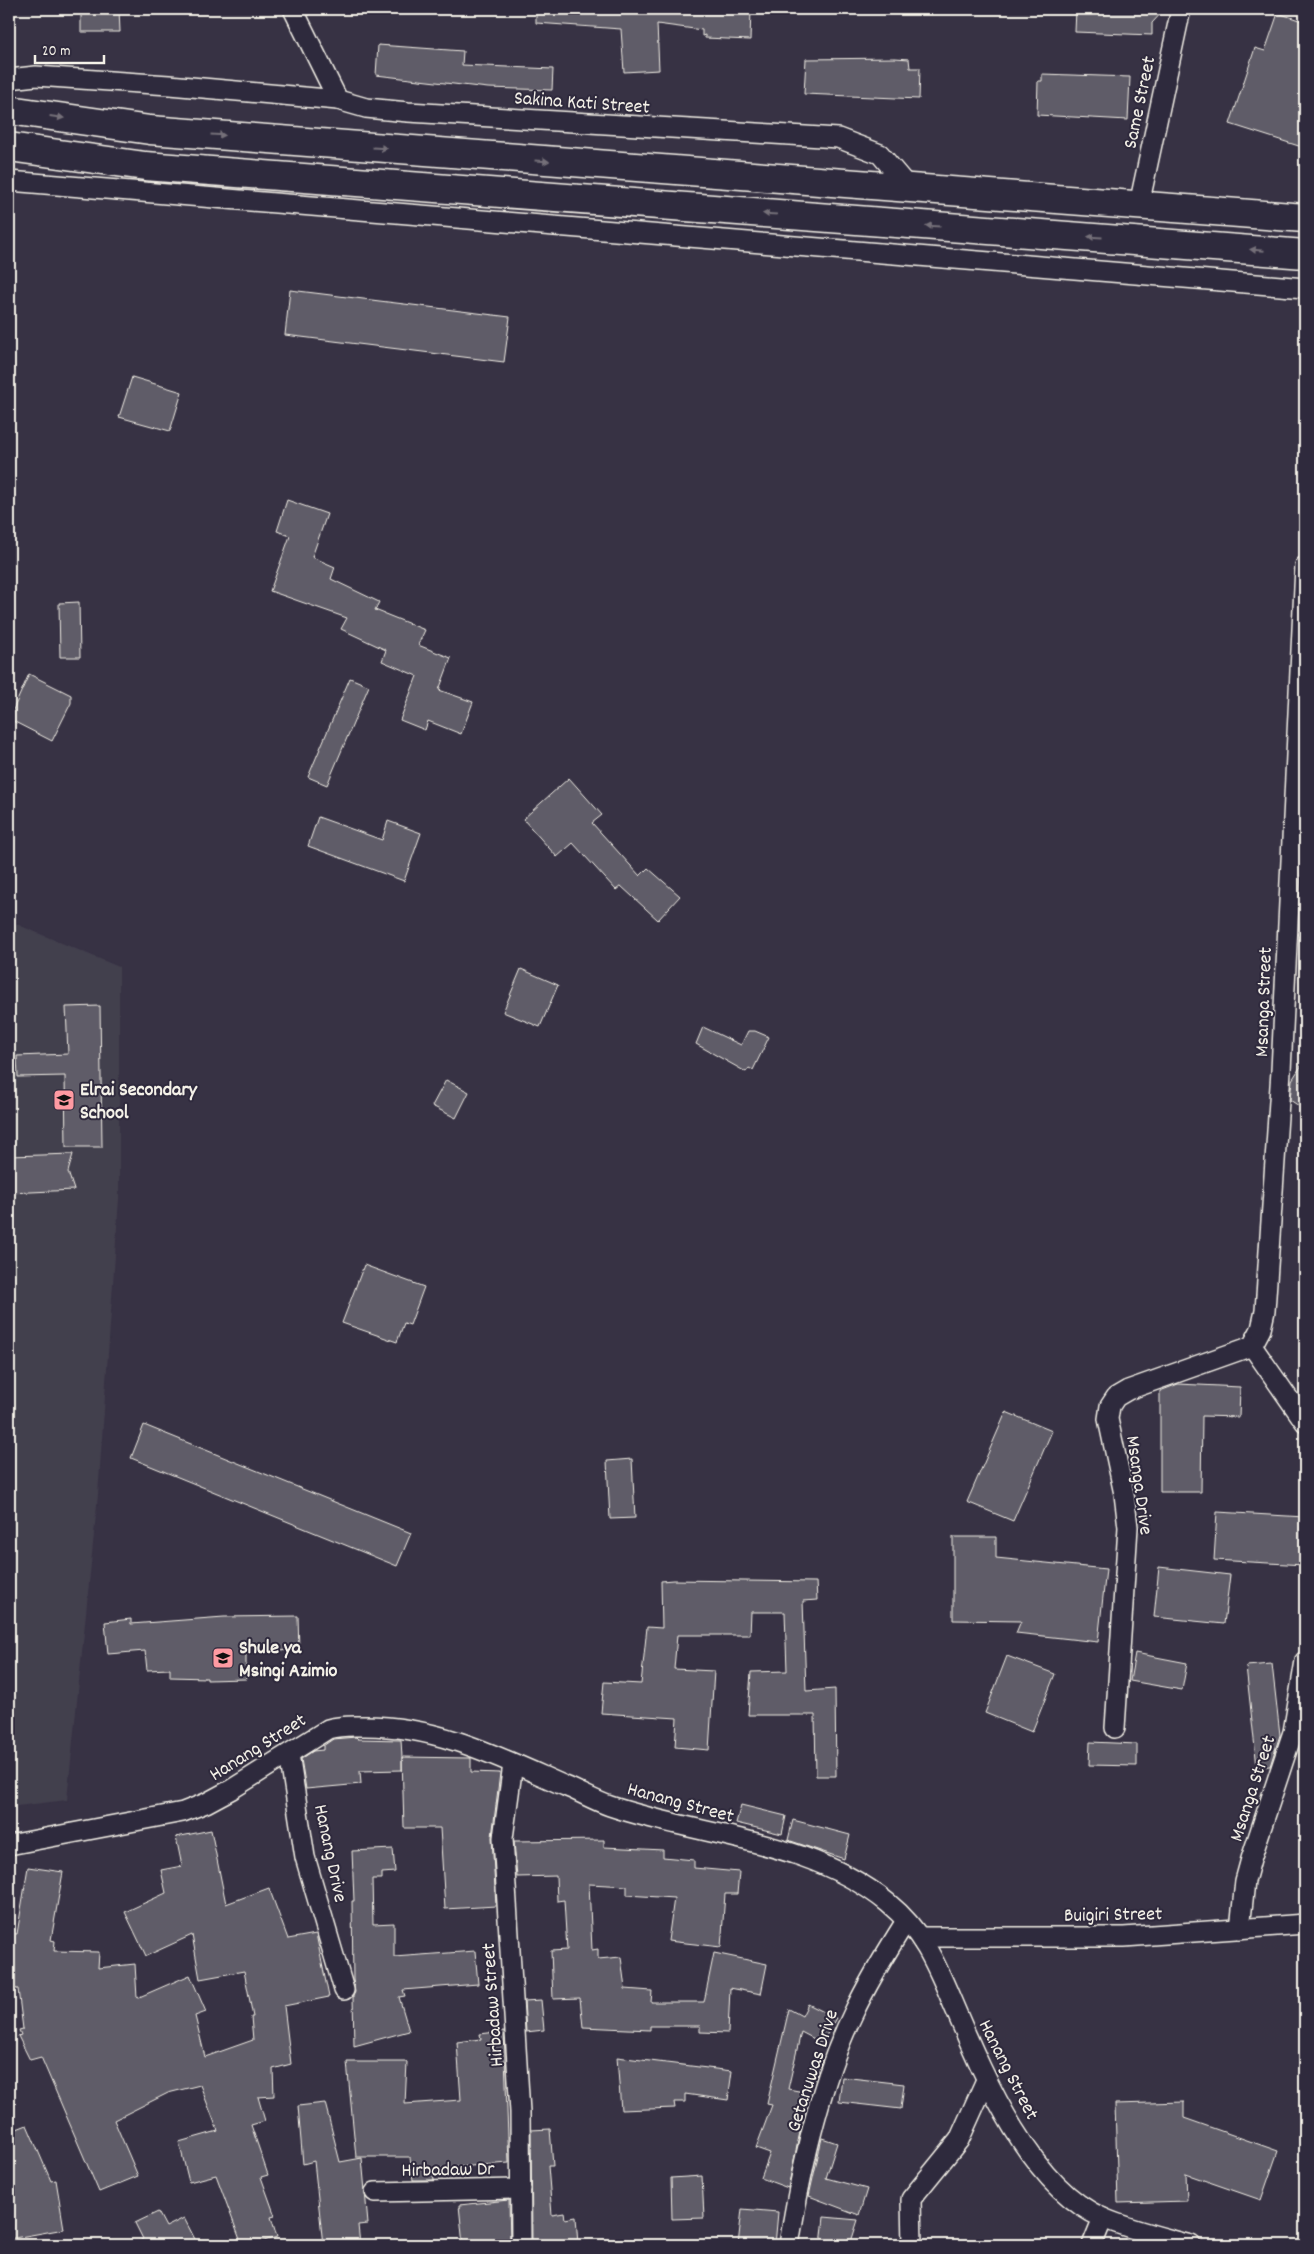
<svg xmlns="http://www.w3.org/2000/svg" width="1314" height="2254" font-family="Dekko,sans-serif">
  <rect width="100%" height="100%" fill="#373244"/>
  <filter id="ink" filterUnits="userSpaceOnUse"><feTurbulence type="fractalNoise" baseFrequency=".02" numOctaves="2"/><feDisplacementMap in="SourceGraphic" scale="10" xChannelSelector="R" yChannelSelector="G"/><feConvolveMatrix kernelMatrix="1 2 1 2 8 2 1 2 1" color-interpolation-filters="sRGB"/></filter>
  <g filter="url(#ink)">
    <path fill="#433f4e" d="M 9,921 L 119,967 L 119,1199 L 98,1495 L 67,1800 L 9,1807 Z"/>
    <g fill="#5f5c67" stroke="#f4f1e8">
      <path d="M 81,9 L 119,9 L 120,32 L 81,32 Z"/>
      <path d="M 536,9 L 751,9 L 750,40 L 705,38 L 705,35 L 702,36 L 702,30 L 657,24 L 659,70 L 624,72 L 621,29 L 536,23 Z"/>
      <path d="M 1076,9 L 1165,9 L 1152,23 L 1152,35 L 1075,32 Z"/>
      <path d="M 1278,13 L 1305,22 L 1305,148 L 1230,124 L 1255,48 L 1265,51 Z"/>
      <path d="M 378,45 L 463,51 L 462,65 L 553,69 L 552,90 L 488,88 L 376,75 Z"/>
      <path d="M 895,58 L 909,59 L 910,68 L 920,68 L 919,99 L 804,94 L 806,59 Z"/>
      <path d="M 1042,74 L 1130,77 L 1128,120 L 1037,115 L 1038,81 L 1042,81 Z"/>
      <path d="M 290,290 L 510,317 L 504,362 L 285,335 Z"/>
      <path d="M 132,377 L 182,392 L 170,431 L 119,417 Z"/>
      <path d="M 287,500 L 327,514 L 312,557 L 335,567 L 331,579 L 379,602 L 375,610 L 425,630 L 418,645 L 451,658 L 439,690 L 473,702 L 461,734 L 428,721 L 425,730 L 400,720 L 417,676 L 382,661 L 386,650 L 341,629 L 347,618 L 270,591 L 290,536 L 277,531 Z"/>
      <path d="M 79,602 L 80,657 L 60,657 L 59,603 Z"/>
      <path d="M 29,674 L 71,695 L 71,703 L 52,741 L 9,719 Z"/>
      <path d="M 350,678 L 369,686 L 327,785 L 308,777 Z"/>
      <path d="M 569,778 L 602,815 L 592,823 L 640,876 L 648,868 L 680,896 L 658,920 L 621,886 L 616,890 L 573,843 L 557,857 L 523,819 Z"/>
      <path d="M 318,817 L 382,840 L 388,821 L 421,833 L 404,881 L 308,846 Z"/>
      <path d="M 521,969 L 558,985 L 540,1027 L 503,1012 Z"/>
      <path d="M 100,1006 L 102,1147 L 66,1147 L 65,1076 L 18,1077 L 17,1056 L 68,1054 L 66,1007 Z"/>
      <path d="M 703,1027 L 741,1045 L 748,1031 L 755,1031 L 769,1037 L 753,1070 L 749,1068 L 746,1072 L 696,1044 Z"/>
      <path d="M 1305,1060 L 1305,1110 L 1290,1100 L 1292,1080 Z"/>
      <path d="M 446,1080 L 469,1092 L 456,1118 L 432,1106 Z"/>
      <path d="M 73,1154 L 68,1172 L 74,1190 L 9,1193 L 9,1156 Z"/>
      <path d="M 364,1265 L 424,1287 L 410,1325 L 404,1323 L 397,1342 L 342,1323 Z"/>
      <path d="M 1178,1384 L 1240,1387 L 1239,1417 L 1202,1416 L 1201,1492 L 1160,1492 L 1160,1391 Z"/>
      <path d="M 1006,1412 L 1052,1431 L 1013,1521 L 967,1502 Z"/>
      <path d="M 144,1425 L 411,1533 L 397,1566 L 131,1458 Z"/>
      <path d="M 632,1459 L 635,1518 L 610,1519 L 607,1461 Z"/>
      <path d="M 1217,1512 L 1305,1517 L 1305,1565 L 1214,1560 Z"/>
      <path d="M 953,1537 L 996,1537 L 996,1558 L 1106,1569 L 1098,1642 L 1016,1633 L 1021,1621 L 953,1620 Z"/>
      <path d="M 1159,1567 L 1230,1575 L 1224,1624 L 1154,1617 Z"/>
      <path d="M 673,1580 L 816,1582 L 817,1600 L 803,1601 L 806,1691 L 835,1689 L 836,1776 L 816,1776 L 815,1715 L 748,1715 L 751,1672 L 787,1671 L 785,1612 L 751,1612 L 750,1635 L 677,1635 L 674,1669 L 714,1671 L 709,1750 L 675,1747 L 677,1718 L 601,1713 L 604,1682 L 641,1684 L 647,1627 L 662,1628 L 661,1581 Z"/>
      <path d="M 298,1616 L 299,1650 L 246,1652 L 246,1679 L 207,1680 L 207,1678 L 170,1677 L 170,1669 L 147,1670 L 145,1651 L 108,1654 L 105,1622 L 131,1619 L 131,1624 L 224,1617 Z"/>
      <path d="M 1135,1653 L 1187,1663 L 1182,1690 L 1130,1681 Z"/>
      <path d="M 1007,1656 L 1055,1674 L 1032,1732 L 985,1713 Z"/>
      <path d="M 1272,1664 L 1280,1735 L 1270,1766 L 1257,1767 L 1246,1666 Z"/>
      <path d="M 356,1737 L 358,1739 L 401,1740 L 402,1757 L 469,1758 L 471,1758 L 471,1772 L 500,1773 L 492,1837 L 496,1906 L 445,1909 L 440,1828 L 404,1828 L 402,1757 L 402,1770 L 360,1771 L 361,1784 L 306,1789 L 301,1759 L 313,1751 L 323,1750 L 323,1746 L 333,1739 Z"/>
      <path d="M 1090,1742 L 1137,1744 L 1137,1766 L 1089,1765 Z"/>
      <path d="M 741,1805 L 786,1816 L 782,1834 L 736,1823 Z"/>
      <path d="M 793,1820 L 850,1835 L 844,1859 L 788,1840 Z"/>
      <path d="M 211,1830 L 226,1904 L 269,1888 L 288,1939 L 316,1934 L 329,1997 L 284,2006 L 291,2064 L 273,2069 L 274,2096 L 258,2097 L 265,2121 L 251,2125 L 268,2175 L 261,2177 L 275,2216 L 271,2217 L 277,2237 L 251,2245 L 242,2245 L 216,2175 L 189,2182 L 179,2142 L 218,2131 L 200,2085 L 168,2093 L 114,2120 L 138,2176 L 99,2192 L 41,2057 L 30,2060 L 18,2036 L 21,2035 L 19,2030 L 23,2029 L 18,1989 L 9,1988 L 9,1933 L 17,1934 L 28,1867 L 63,1872 L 51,1940 L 55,1941 L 54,1951 L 99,1952 L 98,1968 L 135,1964 L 137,1998 L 190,1975 L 206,2012 L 195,2016 L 205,2057 L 253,2040 L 251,2017 L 253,2017 L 244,1971 L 200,1979 L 192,1935 L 146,1956 L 125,1912 L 166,1893 L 161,1870 L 182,1866 L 176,1837 Z"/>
      <path d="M 604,1840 L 604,1847 L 663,1850 L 663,1857 L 694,1860 L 694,1868 L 739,1872 L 737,1894 L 725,1894 L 721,1947 L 668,1941 L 674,1898 L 627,1895 L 627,1886 L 589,1884 L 592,1950 L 598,1949 L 598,1959 L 621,1957 L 625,1989 L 652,1991 L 651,2002 L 704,2002 L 714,1953 L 767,1964 L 761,1994 L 730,1988 L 728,2033 L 700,2032 L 700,2026 L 650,2026 L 650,2030 L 583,2027 L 580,1998 L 553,1999 L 551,1951 L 567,1950 L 564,1900 L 557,1901 L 556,1876 L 517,1877 L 514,1841 Z"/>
      <path d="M 393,1849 L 395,1872 L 382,1873 L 382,1879 L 372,1879 L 373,1924 L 394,1923 L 394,1957 L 475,1951 L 478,1984 L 403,1990 L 405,1996 L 399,1997 L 409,2031 L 354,2046 L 353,1996 L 355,1992 L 353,1980 L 352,1901 L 354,1901 L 352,1851 Z"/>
      <path d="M 541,2000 L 544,2030 L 526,2032 L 524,2001 Z"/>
      <path d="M 808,2004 L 836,2018 L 822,2043 L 801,2032 L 788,2089 L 804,2092 L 796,2130 L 800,2132 L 788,2188 L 761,2178 L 770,2153 L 756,2148 L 772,2105 L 767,2104 L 789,2009 L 802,2016 Z"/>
      <path d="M 504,2031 L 509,2163 L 432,2169 L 434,2180 L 413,2180 L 410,2157 L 356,2157 L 347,2062 L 407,2062 L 405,2104 L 461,2100 L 457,2042 L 481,2039 L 480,2034 Z"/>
      <path d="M 617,2057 L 732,2071 L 728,2100 L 685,2094 L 685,2102 L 674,2102 L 675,2108 L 621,2110 Z"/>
      <path d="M 842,2077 L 904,2084 L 901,2109 L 839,2102 Z"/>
      <path d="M 1184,2102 L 1184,2118 L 1278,2151 L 1261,2200 L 1186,2174 L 1187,2201 L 1118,2203 L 1115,2104 Z"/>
      <path d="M 325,2103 L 340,2162 L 362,2158 L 368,2224 L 358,2225 L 360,2245 L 323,2245 L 314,2161 L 303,2164 L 298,2106 Z"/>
      <path d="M 27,2125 L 51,2181 L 56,2180 L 64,2229 L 9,2239 L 9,2132 Z"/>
      <path d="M 550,2129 L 553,2166 L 548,2166 L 552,2215 L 564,2213 L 565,2219 L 576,2217 L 578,2245 L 532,2245 L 531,2130 Z"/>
      <path d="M 822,2138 L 837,2143 L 826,2178 L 867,2189 L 859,2215 L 809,2196 Z"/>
      <path d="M 702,2176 L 704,2218 L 672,2219 L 671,2178 Z"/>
      <path d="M 509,2200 L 510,2245 L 463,2245 L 459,2205 Z"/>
      <path d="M 742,2209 L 778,2212 L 775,2245 L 738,2245 Z"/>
      <path d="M 158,2212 L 166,2227 L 184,2218 L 198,2245 L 130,2245 L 143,2239 L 135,2223 Z"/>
      <path d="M 824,2217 L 858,2220 L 850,2245 L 821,2245 Z"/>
    </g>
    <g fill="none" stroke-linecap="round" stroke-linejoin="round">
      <g stroke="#f4f1e8" stroke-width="22">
        <g id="street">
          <path d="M 293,9 L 338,100 L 366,108 L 408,112 L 838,138 L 880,154 L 908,187"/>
          <path d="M 9,79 L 36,76 L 169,85 L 338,100"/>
          <path d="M 9,181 L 1305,288"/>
          <path d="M 1139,205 L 1181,9"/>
          <path d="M 1252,1346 L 1261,1329 L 1265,1311 L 1281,1071 L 1305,566"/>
          <path d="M 1252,1346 L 1305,1422"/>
          <path d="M 1115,1728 L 1128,1527 L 1124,1494 L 1108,1419 L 1110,1406 L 1116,1397 L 1128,1390 L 1252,1346"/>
          <path d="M 289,1754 L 305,1857 L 344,1990"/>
          <path d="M 513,1764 L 503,1838 L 520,2112 L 521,2245"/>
          <path d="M 9,1845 L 183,1812 L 206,1803 L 232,1789 L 328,1729 C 340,1725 353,1726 365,1726 C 439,1726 499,1757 565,1786 C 580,1792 595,1801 610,1806 C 702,1837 810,1839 888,1903 C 925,1933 938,1969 956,2011 C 985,2079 1031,2187 1103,2218 C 1131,2230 1162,2237 1191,2245"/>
          <path d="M 1240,1929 L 1245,1881 L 1251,1859 L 1293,1732 L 1305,1661"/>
          <path d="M 921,1937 L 1124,1937 L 1305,1924"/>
          <path d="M 375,2192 L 521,2189"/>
          <path d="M 789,2245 C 801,2169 819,2084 853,2014 C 868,1982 887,1951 906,1921"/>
          <path d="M 912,2245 L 911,2199 L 959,2140 L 986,2080"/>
          <path d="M 1092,2245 L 1103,2218"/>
        </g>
      </g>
      <g stroke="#f4f1e8" stroke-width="31">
        <g id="highway">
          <path d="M 9,110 L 150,130 L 1305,218"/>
          <path d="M 9,147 L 145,166 L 1305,254"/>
        </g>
      </g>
      <use href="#street" stroke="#2f2a3d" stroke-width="19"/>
      <use href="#highway" stroke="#2f2a3d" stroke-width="28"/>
    </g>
    <defs><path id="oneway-solid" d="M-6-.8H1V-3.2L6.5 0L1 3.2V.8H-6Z" transform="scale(1.25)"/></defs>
    <g fill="#747079">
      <use href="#oneway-solid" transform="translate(57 117) rotate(8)"/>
      <use href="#oneway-solid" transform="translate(218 135) rotate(4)"/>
      <use href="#oneway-solid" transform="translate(380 148) rotate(4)"/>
      <use href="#oneway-solid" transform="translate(542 161) rotate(4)"/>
      <use href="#oneway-solid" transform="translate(770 214) rotate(-176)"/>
      <use href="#oneway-solid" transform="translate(933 226) rotate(-176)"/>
      <use href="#oneway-solid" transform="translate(1095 237) rotate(-176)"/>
      <use href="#oneway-solid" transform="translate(1257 250) rotate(-175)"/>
    </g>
  </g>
  <defs>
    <g id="school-square" transform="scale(1.125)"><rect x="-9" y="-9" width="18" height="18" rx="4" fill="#ff9aa2" stroke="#2f2a3d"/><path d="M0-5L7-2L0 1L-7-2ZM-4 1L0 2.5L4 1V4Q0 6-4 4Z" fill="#111"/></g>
  </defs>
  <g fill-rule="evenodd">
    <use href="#school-square" x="64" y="1100"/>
    <use href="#school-square" x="223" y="1658"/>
  </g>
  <g text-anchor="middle" stroke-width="4" stroke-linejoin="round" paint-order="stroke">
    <g font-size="20" fill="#f4f1e8" stroke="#2f2a3d">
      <text transform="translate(582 101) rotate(4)" y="7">Sakina Kati Street</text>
      <text transform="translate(1138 102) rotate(-78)" y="7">Same Street</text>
      <text transform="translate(1262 1002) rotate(-88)" y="7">Msanga Street</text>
      <text transform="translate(1141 1485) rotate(82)" y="7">Msanga Drive</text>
      <text transform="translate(257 1746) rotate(-32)" y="7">Hanang Street</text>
      <text transform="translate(1251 1788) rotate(-72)" y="7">Msanga Street</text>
      <text transform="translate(681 1801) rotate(15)" y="7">Hanang Street</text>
      <text transform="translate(332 1853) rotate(78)" y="7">Hanang Drive</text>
      <text transform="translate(1113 1913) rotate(-1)" y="7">Buigiri Street</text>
      <text transform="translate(491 2005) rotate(-94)" y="7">Hirbadaw Street</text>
      <text transform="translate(1010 2069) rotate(63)" y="7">Hanang Street</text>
      <text transform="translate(811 2070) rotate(-72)" y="7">Getanuwas Drive</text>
      <text transform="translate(448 2168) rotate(-1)" y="7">Hirbadaw Dr</text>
    </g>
    <g font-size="20" font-weight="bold" fill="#f4f1e8" stroke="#2f2a3d" text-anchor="start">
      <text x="80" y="1095">Elrai Secondary<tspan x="80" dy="23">School</tspan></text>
      <text x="239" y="1653">Shule ya<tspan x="239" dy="23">Msingi Azimio</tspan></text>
    </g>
  </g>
  <rect width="1314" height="2254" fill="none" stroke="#2f2a3d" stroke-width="30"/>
  <rect x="15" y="15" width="1284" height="2224" fill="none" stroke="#f4f1e8" stroke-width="2" filter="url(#ink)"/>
  <path d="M35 55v8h69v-8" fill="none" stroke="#f4f1e8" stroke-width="2.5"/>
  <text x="42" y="55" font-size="15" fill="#f4f1e8" stroke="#2f2a3d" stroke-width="4" paint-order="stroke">20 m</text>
</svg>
